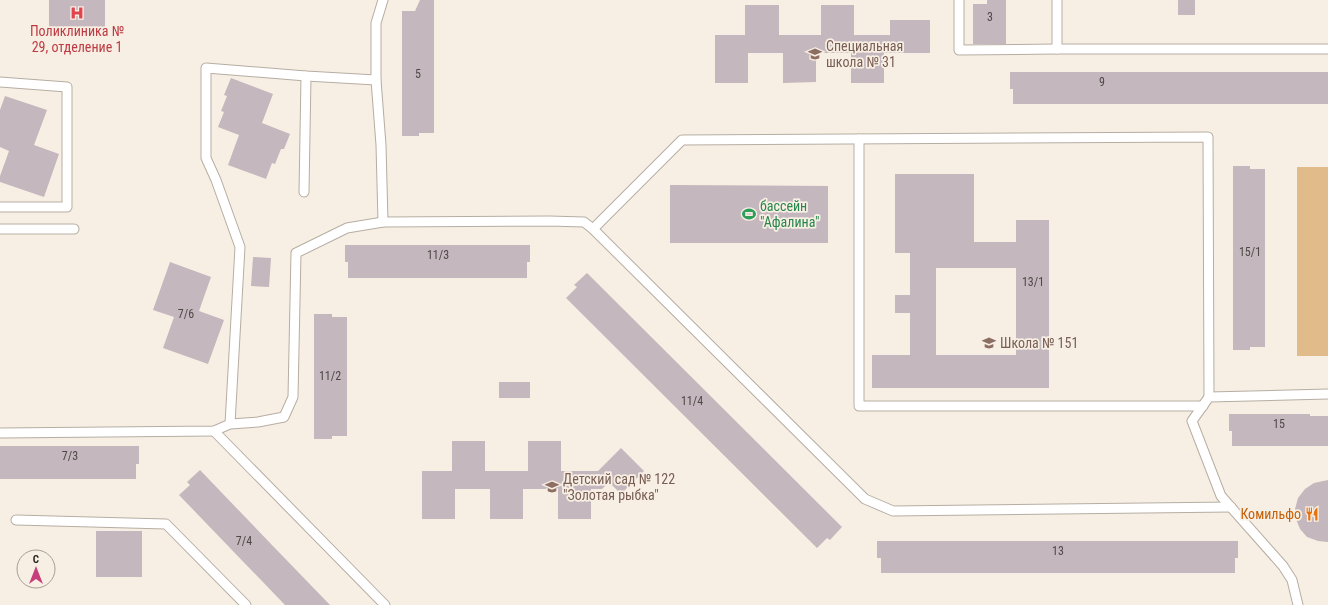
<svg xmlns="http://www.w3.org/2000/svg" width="1328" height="605" font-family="'Roboto Condensed',sans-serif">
  <rect width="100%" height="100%" fill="#f8efe4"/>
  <rect fill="#e2bb8a" x="1297" y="167" width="31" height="189"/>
  <g fill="#c4b7bd" fill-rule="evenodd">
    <rect x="49" y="0" width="56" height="36"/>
    <path d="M 420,0 L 434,0 L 434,133 L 419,133 L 419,136 L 402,136 L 402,11 L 415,11 Z"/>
    <path d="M 987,0 L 1006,0 L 1006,44 L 973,44 L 973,4 L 987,4 Z"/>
    <rect x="1178" y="0" width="17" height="15"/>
    <path d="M 745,5 L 779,5 L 779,35 L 821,35 L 821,5 L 854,5 L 854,35 L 890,35 L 890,20 L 930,20 L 930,53 L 884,53 L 884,83 L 851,83 L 851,53 L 816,53 L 816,82 L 783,83 L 783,53 L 748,53 L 748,83 L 715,83 L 715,35 L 745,35 Z"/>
    <path d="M 1010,72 L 1328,72 L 1328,104 L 1013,104 L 1013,89 L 1010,89 Z"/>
    <path d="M 231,78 L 273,94 L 262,123 L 290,134 L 284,149 L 281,149 L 275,164 L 272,163 L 266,179 L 228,165 L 239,135 L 218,127 L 224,112 L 221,111 L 227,96 L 224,95 Z"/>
    <path d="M 5,96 L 47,110 L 34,145 L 59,154 L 44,197 L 0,182 L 0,176 L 9,151 L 0,147 L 0,110 Z"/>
    <path d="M 1233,166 L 1250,166 L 1250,169 L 1265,169 L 1265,347 L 1250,347 L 1250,350 L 1233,350 Z"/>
    <path d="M 895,174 L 974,174 L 974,242 L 1016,242 L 1016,220 L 1049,220 L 1049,388 L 872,388 L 872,355 L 910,355 L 910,313 L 895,313 L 895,295 L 910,295 L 910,253 L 895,253 ZM 936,268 L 1016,268 L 1016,355 L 936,355 Z"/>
    <path d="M 670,185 L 828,186 L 828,243 L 670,243 Z"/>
    <path d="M 345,245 L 530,245 L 530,262 L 527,262 L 527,278 L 348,278 L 348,262 L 345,262 Z"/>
    <path d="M 253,257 L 271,258 L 269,287 L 251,286 Z"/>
    <path d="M 170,262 L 211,277 L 199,311 L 224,320 L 208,364 L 163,348 L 174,317 L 153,310 Z"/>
    <path d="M 587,273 L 842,527 L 830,540 L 827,538 L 817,548 L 566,298 L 577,287 L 574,285 Z"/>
    <path d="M 314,314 L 332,314 L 332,317 L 347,317 L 347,436 L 332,436 L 332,439 L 314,439 Z"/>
    <rect x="499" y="382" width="31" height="16"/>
    <path d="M 1229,414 L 1310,414 L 1310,416 L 1328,416 L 1328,446 L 1232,446 L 1232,431 L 1229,431 Z"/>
    <path d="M 452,441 L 485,441 L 485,471 L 528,471 L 528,441 L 561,441 L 561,471 L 598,471 L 621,448 L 644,471 L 621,494 L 609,482 L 602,489 L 591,489 L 591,519 L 558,519 L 558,489 L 523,489 L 523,519 L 490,519 L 490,489 L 455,489 L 455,519 L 422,519 L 422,471 L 452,471 Z"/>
    <path d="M 0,446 L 139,446 L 139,464 L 136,464 L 136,479 L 0,479 Z"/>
    <path d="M 200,470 L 271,544 L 330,605 L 285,605 L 179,495 L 190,485 L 187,482 Z"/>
    <path d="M 1328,480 L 1328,542 L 1318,541 L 1307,537 L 1300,529 L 1296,519 L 1295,509 L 1298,498 L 1305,489 L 1314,483 Z"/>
    <rect x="96" y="531" width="46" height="46"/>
    <path d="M 877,541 L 1238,541 L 1238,558 L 1235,558 L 1235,573 L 881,573 L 881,558 L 877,558 Z"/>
  </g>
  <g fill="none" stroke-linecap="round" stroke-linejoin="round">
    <g stroke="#b6ada3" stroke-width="11">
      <g id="service">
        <path d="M 383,0 L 376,23 L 376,80 L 381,145 L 383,222"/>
        <path d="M 959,0 L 959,50 L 1057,49"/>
        <path d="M 1057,0 L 1057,49 L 1328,49"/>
        <path d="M 0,82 L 67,87 L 67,207 L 0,207"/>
        <path d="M 859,139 L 859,406 L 1203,406"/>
        <path d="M 304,192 L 306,76"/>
        <path d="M 0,229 L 74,229"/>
        <path d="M 593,229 L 865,499 L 893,511 L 1231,507"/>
        <path d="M 230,424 L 240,247 L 216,180 L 206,158 L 206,68 L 306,76 L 376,80"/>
        <path d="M 214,431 L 385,605"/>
        <path d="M 0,433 L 214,431 L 230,424 L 258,422 L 284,417 L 293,397 L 296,253 L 347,228 L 383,222 L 549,221 L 584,222 L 593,229 L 682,140 L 1208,137 L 1209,397"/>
        <path d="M 16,520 L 166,524 L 246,605"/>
        <path d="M 1298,605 L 1292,580 L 1283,566 L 1221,496 L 1192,421 L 1209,397 L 1328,394"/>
      </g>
    </g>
    <use href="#service" stroke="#fff" stroke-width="9"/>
  </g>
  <defs>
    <g id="hospital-bare" transform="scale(1.08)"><path d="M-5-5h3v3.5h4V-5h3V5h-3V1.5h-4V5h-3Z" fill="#e0444e" stroke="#f8efe4" stroke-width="2.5" paint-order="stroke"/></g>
    <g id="school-bare" transform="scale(1.08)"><path d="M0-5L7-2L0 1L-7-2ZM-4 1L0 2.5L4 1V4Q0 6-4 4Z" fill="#8d6e63" stroke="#f8efe4" stroke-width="2.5" paint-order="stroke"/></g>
    <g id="stadium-bare" transform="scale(1.08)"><path d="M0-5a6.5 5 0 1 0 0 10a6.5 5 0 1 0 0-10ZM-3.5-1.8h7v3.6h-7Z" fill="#2e9e5b" stroke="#f8efe4" stroke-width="2.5" paint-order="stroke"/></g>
    <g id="restaurant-bare" transform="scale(1.08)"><path d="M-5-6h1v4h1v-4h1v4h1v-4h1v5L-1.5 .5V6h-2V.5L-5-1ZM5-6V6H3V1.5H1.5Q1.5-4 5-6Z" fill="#e8710a" stroke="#f8efe4" stroke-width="2.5" paint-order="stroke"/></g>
  </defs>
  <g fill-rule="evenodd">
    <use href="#hospital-bare" x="77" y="13"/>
    <use href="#school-bare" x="815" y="54"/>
    <use href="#stadium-bare" x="749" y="214"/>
    <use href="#school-bare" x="989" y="343"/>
    <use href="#school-bare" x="552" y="487"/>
    <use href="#restaurant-bare" x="1312" y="514"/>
  </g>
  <g text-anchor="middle" stroke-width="3.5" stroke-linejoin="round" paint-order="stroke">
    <g font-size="12" fill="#4e4947">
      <text x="990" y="21">3</text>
      <text x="418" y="78">5</text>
      <text x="1102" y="86">9</text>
      <text x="1250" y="256">15/1</text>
      <text x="438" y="259">11/3</text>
      <text x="1033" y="286">13/1</text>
      <text x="186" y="318">7/6</text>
      <text x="330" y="380">11/2</text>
      <text x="692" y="405">11/4</text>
      <text x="1279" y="428">15</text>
      <text x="70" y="460">7/3</text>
      <text x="244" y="545">7/4</text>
      <text x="1058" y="555">13</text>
    </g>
    <g font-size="14" fill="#be3a42" stroke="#f8efe4">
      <text x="77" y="36">Поликлиника №<tspan x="77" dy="16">29, отделение 1</tspan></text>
    </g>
    <g font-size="14" fill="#785e54" stroke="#f8efe4" text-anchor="start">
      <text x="826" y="51">Специальная<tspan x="826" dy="16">школа № 31</tspan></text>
      <text x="1000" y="348">Школа № 151</text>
      <text x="563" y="484">Детский сад № 122<tspan x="563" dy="16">"Золотая рыбка"</tspan></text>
    </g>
    <g font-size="14" fill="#27864d" stroke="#f8efe4" text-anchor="start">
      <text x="760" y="211">бассейн<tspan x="760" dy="16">"Афалина"</tspan></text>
    </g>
    <g font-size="14" fill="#c56008" stroke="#f8efe4" text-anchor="end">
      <text x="1301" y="519">Комильфо</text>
    </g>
  </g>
  <g transform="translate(36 569)"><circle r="19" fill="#f8efe4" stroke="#a49e96"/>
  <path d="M0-3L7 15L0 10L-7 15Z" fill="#c63e7a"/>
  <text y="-6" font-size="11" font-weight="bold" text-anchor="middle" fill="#272420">С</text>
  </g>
</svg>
